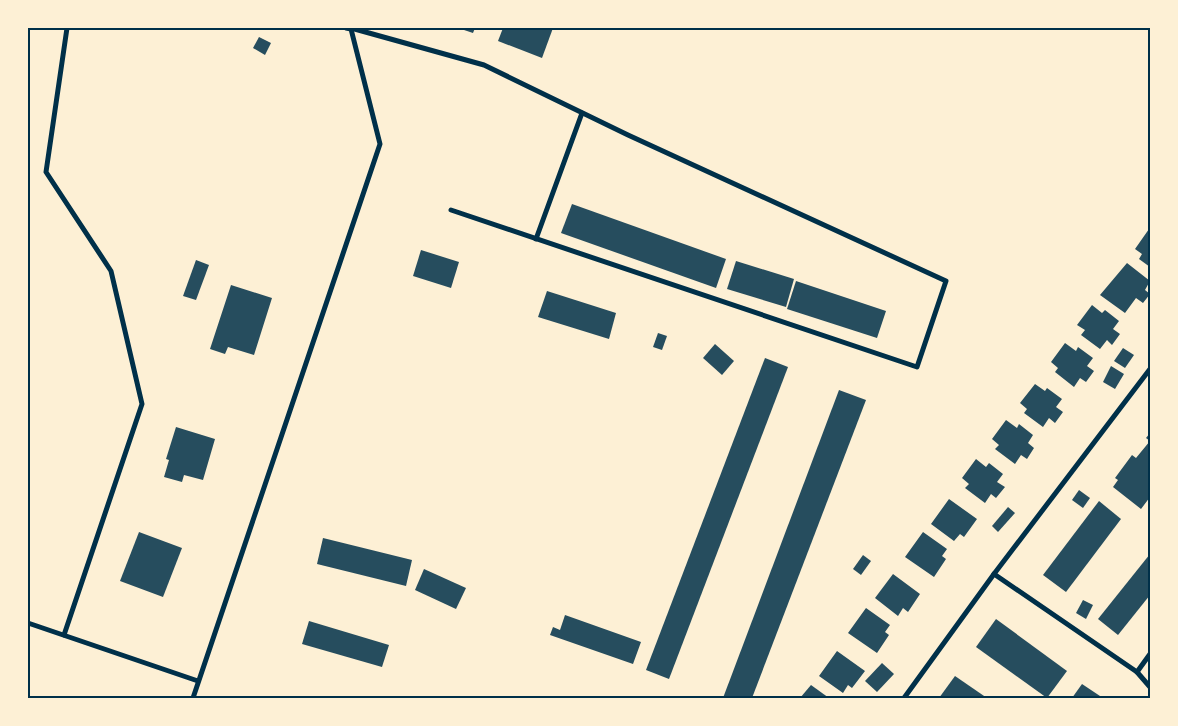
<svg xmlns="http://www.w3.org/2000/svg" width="1178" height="726" font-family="'Golos Text',sans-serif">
  <rect width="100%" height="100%" fill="#fdf0d5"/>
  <g fill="#264d5e">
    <path d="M 458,28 L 475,28 L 473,33 Z"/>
    <path d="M 503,28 L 553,28 L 542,58 L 498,41 Z"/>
    <path d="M 259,37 L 271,43 L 265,55 L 253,48 Z"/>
    <path d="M 572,204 L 726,259 L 716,288 L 561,233 Z"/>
    <path d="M 1149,229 L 1150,230 L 1150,267 L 1139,259 L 1142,254 L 1135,249 Z"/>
    <path d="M 421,250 L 459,262 L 451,288 L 413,276 Z"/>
    <path d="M 196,260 L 209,265 L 196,300 L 183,296 Z"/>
    <path d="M 736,261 L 794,279 L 786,307 L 727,289 Z"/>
    <path d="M 1127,263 L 1150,281 L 1145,290 L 1150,294 L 1143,303 L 1136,298 L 1125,313 L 1100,295 Z"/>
    <path d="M 796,281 L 886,311 L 877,338 L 787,309 Z"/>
    <path d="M 231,285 L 272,298 L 254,355 L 228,347 L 225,354 L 210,349 Z"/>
    <path d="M 547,291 L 616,313 L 609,339 L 538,317 Z"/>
    <path d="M 1092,305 L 1102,313 L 1105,310 L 1119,321 L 1113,329 L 1120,334 L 1112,345 L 1107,340 L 1100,349 L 1081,335 L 1085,330 L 1077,325 Z"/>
    <path d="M 658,333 L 667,336 L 662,350 L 653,347 Z"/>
    <path d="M 1065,343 L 1076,351 L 1078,347 L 1093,358 L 1087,366 L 1094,371 L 1086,382 L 1080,378 L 1074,387 L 1055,372 L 1058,368 L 1051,362 Z"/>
    <path d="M 715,344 L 734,361 L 722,375 L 703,358 Z"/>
    <path d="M 1123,348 L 1134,355 L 1125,368 L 1114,361 Z"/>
    <path d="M 765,358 L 788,367 L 669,679 L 646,670 Z"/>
    <path d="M 1111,366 L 1124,374 L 1115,389 L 1103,382 Z"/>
    <path d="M 1035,384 L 1045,391 L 1047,388 L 1062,399 L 1056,407 L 1063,412 L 1055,423 L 1049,418 L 1043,427 L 1024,413 L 1027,409 L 1020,403 Z"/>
    <path d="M 839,390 L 866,400 L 752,698 L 723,698 Z"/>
    <path d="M 1006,420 L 1017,428 L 1019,424 L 1033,435 L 1028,443 L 1034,448 L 1027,459 L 1021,455 L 1015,464 L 995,449 L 999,445 L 992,439 Z"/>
    <path d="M 176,427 L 215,439 L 203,480 L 184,475 L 182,482 L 164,477 L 169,460 L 166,459 Z"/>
    <path d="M 1150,433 L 1150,497 L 1141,509 L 1113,487 L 1118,480 L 1115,478 L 1132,455 L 1136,458 L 1150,441 L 1146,438 Z"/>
    <path d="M 976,459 L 986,467 L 989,463 L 1003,474 L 997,482 L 1005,487 L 996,498 L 991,494 L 985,503 L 965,488 L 969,484 L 962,478 Z"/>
    <path d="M 1079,490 L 1090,498 L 1083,508 L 1072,500 Z"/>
    <path d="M 949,499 L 977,519 L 964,537 L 960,534 L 954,541 L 931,524 Z"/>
    <path d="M 1099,501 L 1121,519 L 1066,592 L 1043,575 Z"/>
    <path d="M 1008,507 L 1015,513 L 998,532 L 992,526 Z"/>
    <path d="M 139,532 L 182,548 L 163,597 L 120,581 Z"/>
    <path d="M 923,532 L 947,549 L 942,556 L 946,559 L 934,577 L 905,557 Z"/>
    <path d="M 323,538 L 412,560 L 406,586 L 317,564 Z"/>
    <path d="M 1150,554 L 1150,595 L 1118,635 L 1098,619 Z"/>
    <path d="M 863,555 L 871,561 L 861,575 L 853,569 Z"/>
    <path d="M 424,569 L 466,588 L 456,609 L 415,590 Z"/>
    <path d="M 893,574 L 920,594 L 908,612 L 903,608 L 898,616 L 875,598 Z"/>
    <path d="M 1083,600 L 1093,605 L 1086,619 L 1076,613 Z"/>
    <path d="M 866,608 L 890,625 L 885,632 L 889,635 L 877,653 L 848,633 Z"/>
    <path d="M 565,615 L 641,642 L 633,664 L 550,635 L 553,627 L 560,630 Z"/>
    <path d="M 996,619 L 1067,671 L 1047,698 L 976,647 Z"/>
    <path d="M 309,621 L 389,645 L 382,667 L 302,644 Z"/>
    <path d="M 837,651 L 865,671 L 852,688 L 848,685 L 843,693 L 819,676 Z"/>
    <path d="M 882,663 L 894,674 L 877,692 L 865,681 Z"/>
    <path d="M 955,676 L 987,698 L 939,698 Z"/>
    <path d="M 1082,684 L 1103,698 L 1072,698 Z"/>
    <path d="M 811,685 L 829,698 L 800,698 Z"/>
  </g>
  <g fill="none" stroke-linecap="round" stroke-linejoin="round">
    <g stroke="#003049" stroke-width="5">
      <path d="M 351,28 L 484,65 L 628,135 L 946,281 L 917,367 L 451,210"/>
      <path d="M 536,239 L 582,113"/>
      <path d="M 994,574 L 1150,369"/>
      <path d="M 28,623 L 198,681"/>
      <path d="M 64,635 L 142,404 L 111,271 L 46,172 L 67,28"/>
      <path d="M 1137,672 L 1150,654"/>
      <path d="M 193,698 L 380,144 L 351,29 L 346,28"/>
      <path d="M 904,698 L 994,574 L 1137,672 L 1150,687"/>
    </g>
  </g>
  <rect width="1178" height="726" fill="none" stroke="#fdf0d5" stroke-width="58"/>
  <rect x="29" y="29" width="1120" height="668" fill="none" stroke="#003049" stroke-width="2"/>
</svg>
